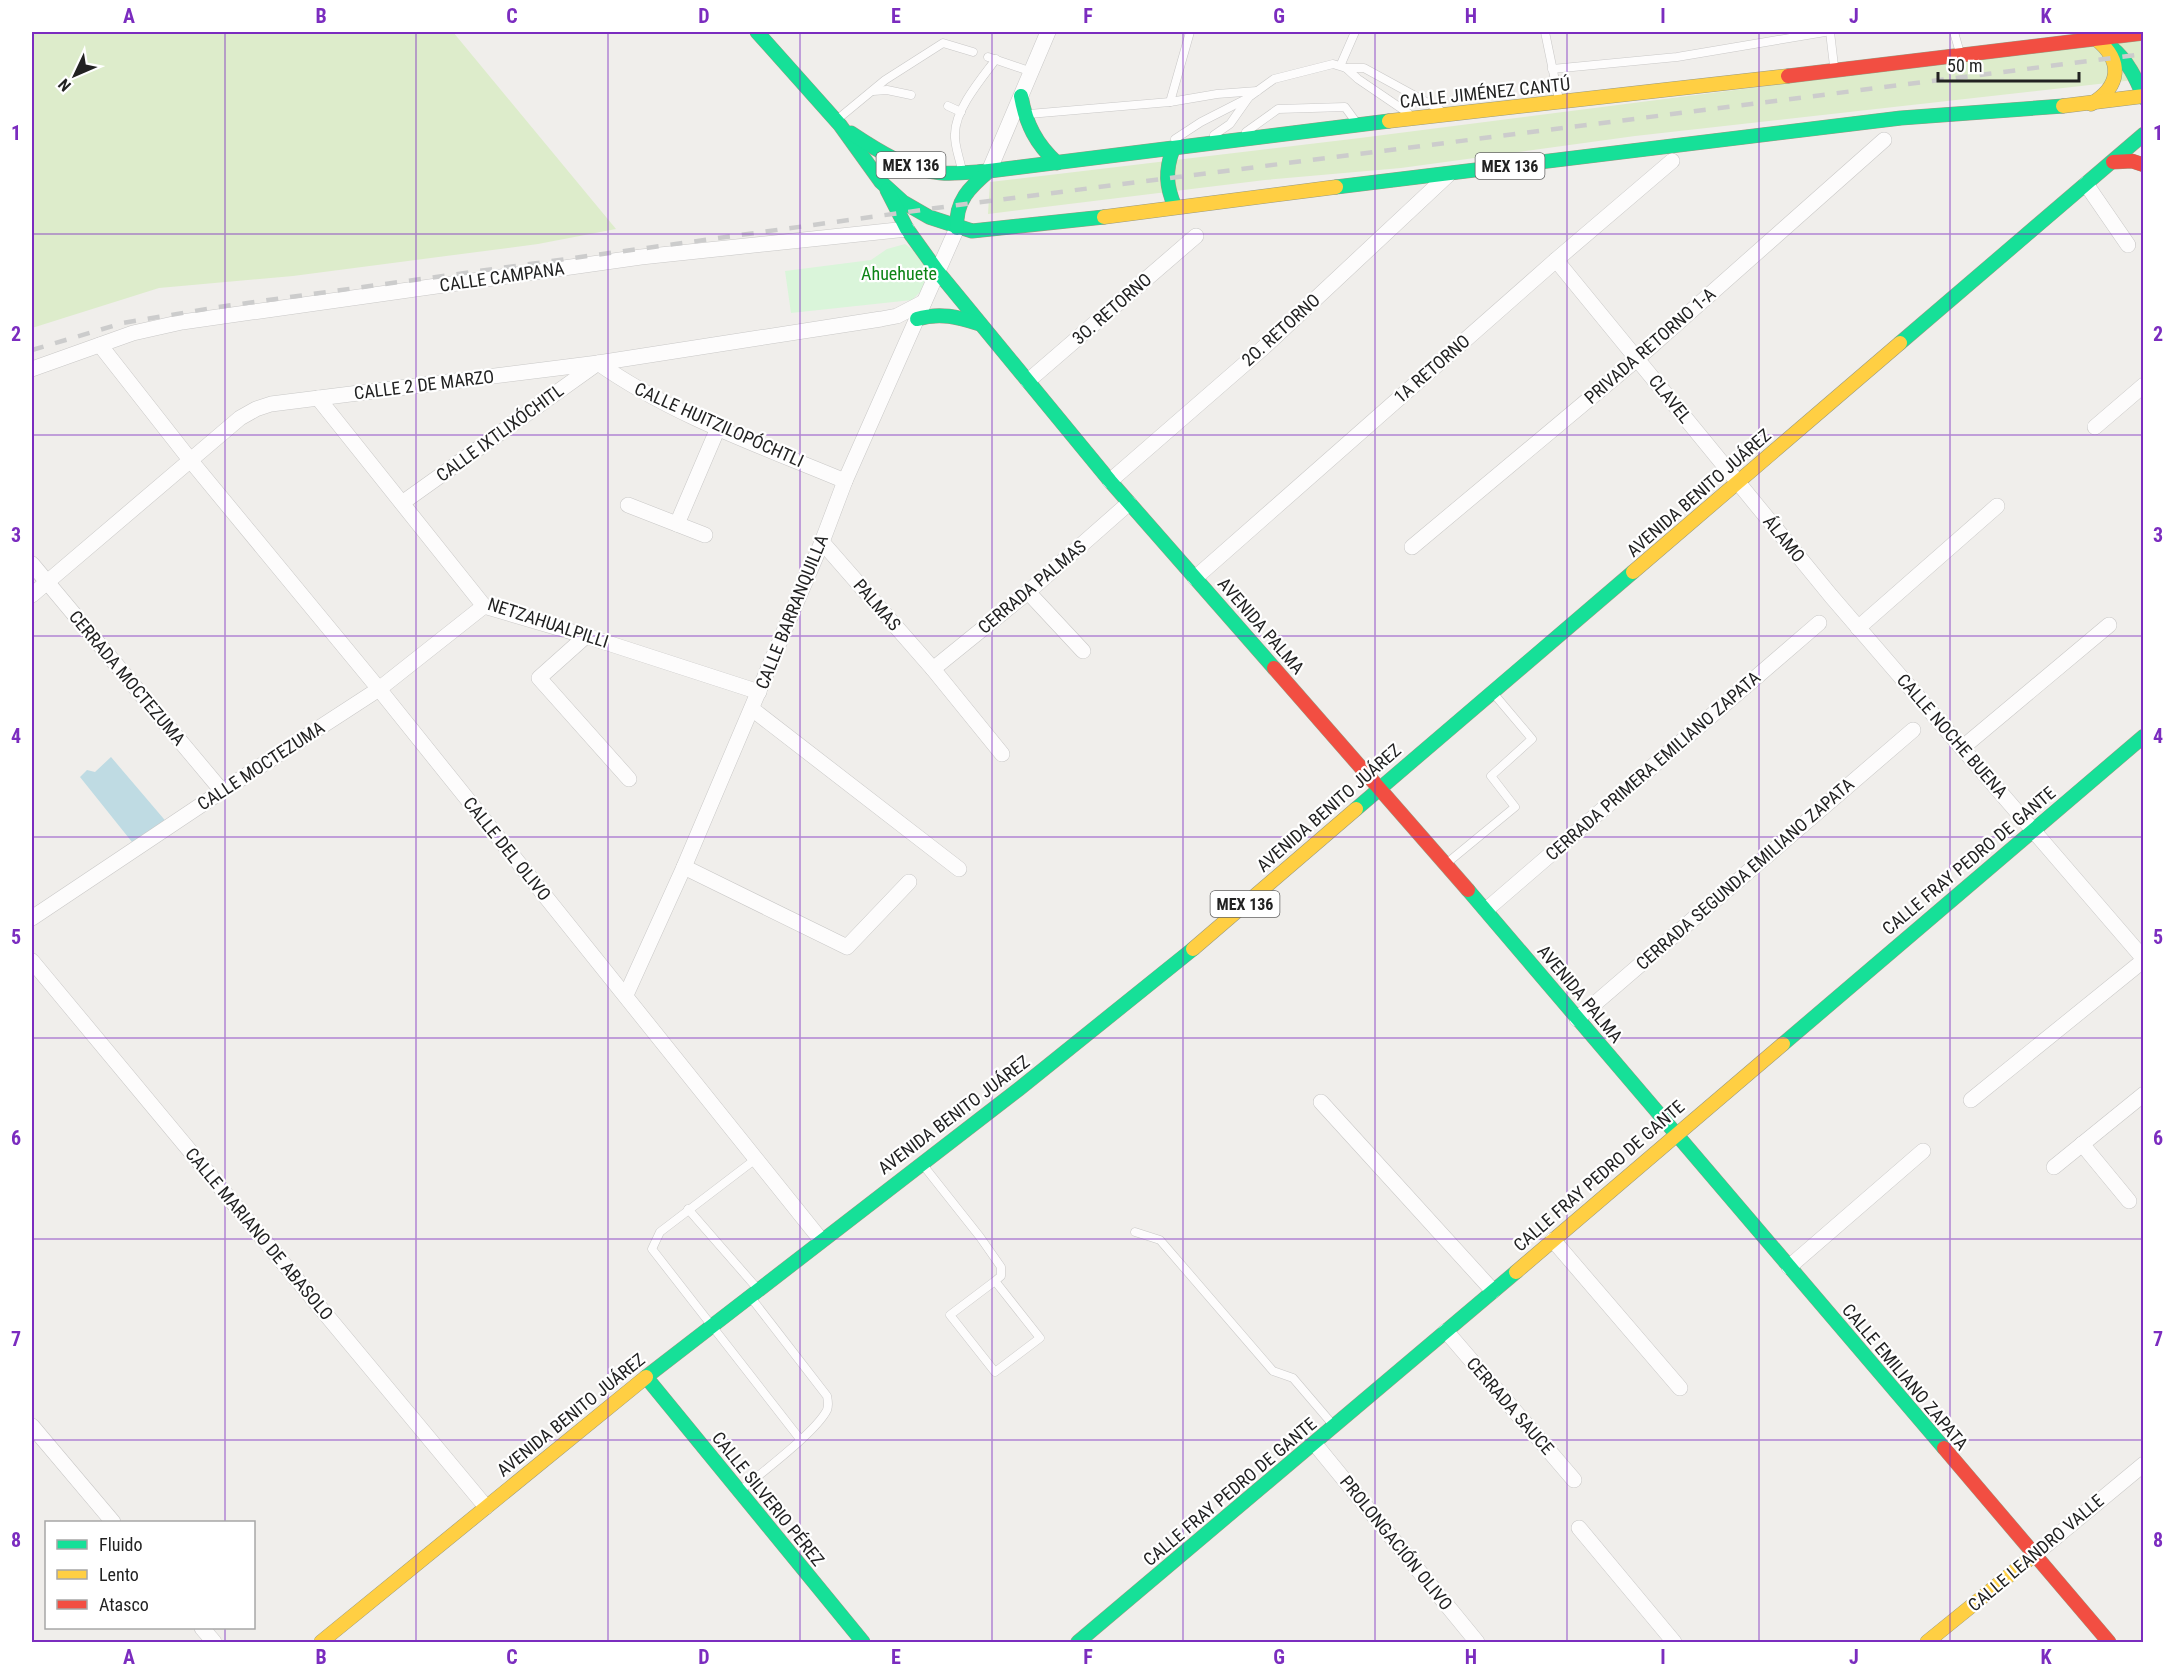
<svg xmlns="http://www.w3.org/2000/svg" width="2175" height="1674" font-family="'Roboto Condensed',sans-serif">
  <rect width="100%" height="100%" fill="#f0eeeb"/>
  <g fill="#ddeccb">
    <path d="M 32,32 L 453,32 L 616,229 L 538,244 L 293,276 L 159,288 L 32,328 Z"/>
    <path d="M 2143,38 L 2143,79 L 1635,136 L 1401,168 L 1265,180 L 988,214 L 990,182 L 1360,138 Z"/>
  </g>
  <path fill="#daf5da" d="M 905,244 L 922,257 L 927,273 L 923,289 L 912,300 L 791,313 L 785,271 L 871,260 L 887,249 Z"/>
  <path fill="#bfdbe3" d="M 111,757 L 169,825 L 136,847 L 80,777 L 87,770 L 95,772 Z"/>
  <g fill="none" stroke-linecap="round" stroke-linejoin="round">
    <g stroke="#c9c8c7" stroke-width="9">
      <g id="lane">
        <path d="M 1190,32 L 1170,102 L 1217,94 L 1257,91"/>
        <path d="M 1545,32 L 1559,100"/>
        <path d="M 1830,32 L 1834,66"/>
        <path d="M 1954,32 L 1960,53"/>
        <path d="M 988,57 L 1032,72"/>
        <path d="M 1341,64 L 1355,32"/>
        <path d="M 1346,68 L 1358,79 L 1408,113"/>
        <path d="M 1552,69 L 1677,57 L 1825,32"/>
        <path d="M 873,91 L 887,90 L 911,95"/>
        <path d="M 948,106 L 961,112"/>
        <path d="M 1029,114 L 1170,102"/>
        <path d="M 839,118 L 885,80 L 943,43 L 973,52"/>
        <path d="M 1246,132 L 1278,109 L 1345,107 L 1356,122"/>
        <path d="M 1214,135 L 1230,124 L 1249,97 L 1274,79 L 1333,64 L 1346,68 L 1364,68 L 1439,109"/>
        <path d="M 1175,139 L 1201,122 L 1248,98"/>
        <path d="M 962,171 C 960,159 954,145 955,134 C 955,109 982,78 996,59"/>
        <path d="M 1447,863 L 1515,807 L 1491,776 L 1532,739 L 1494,694"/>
        <path d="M 757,1158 L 660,1232 L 652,1249 L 800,1439"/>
        <path d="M 923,1165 L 980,1237 L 1001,1267 L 1001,1276 L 995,1281 L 950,1315 L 995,1372 L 1040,1338 L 995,1281"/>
        <path d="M 688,1209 L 756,1287"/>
        <path d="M 1135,1232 L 1160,1240 L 1273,1371 L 1293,1378 L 1334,1426"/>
        <path d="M 741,1490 C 761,1473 816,1432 827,1410 C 829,1405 828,1401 827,1396 L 752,1299"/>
      </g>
    </g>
    <g stroke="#c9c8c7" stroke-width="16">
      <g id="street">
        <path d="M 989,171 L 1048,32"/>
        <path d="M 2086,184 L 2128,245"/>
        <path d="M 1556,260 L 1831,596 L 2144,959"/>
        <path d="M 100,345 L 191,461 L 379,689 L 821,1240"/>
        <path d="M 32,369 L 133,333 L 182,322 L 641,257 L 907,229"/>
        <path d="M 1028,381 L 1196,236"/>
        <path d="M 318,398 L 484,606 L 586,636 L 759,692"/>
        <path d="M 2095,427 L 2144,385"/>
        <path d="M 1110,481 L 1263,348 L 1448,175"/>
        <path d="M 402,503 L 598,363 C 672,415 761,446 845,481"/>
        <path d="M 628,505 L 705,535"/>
        <path d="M 677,524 L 718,428"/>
        <path d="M 822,542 L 933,669 L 1002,754"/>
        <path d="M 1412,547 L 1637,359 L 1884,140"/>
        <path d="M 32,564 L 222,791"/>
        <path d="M 1195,578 L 1556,260 L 1672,161"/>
        <path d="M 1028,592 L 1083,651"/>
        <path d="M 32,595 L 240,418 L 256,409 L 271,404 L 598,363 L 881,319 L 897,316 L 924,302"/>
        <path d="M 1858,628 L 1997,506"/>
        <path d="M 586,636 L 539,678 L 629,779"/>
        <path d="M 933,669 L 1028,592 L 1129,503"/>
        <path d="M 752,709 L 959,869"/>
        <path d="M 1962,748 L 2109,625"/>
        <path d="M 684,867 L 847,947 L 909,882"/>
        <path d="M 1486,910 L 1819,623"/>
        <path d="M 32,918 L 222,791 L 379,689 L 484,606"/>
        <path d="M 32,961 L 486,1507"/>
        <path d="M 626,995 L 684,867 L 822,542 L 845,481 L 957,228"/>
        <path d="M 1577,1019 L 1913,730"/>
        <path d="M 1971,1100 L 2144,960"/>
        <path d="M 1321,1102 L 1493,1291"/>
        <path d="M 2082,1144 L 2129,1201"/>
        <path d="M 2054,1167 L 2144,1094"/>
        <path d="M 1553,1240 L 1680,1388"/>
        <path d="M 1789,1267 L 1923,1151"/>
        <path d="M 1446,1331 L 1574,1480"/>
        <path d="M 32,1426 L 113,1522"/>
        <path d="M 1315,1444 L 1477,1642"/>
        <path d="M 1579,1528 L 1674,1642"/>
        <path d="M 2033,1556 L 2144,1464"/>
        <path d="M 202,1628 L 214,1642"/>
      </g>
    </g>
    <g stroke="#999a82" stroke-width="15">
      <g id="fast">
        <path d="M 757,32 L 840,125 L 881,182 L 903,202 L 929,217 L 972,231 L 1104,217"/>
        <path d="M 2111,47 C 2128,61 2136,78 2144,98"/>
        <path d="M 1021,96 C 1026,124 1036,144 1057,163"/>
        <path d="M 851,133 C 878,151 908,170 941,173 C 957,174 973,172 989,171 L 1389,121"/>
        <path d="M 1173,149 C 1165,171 1166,186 1175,207"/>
        <path d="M 1336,187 L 1901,118 L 2063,106"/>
        <path d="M 887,190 L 907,229 L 938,272 L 1110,481 L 1274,668"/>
        <path d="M 957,228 C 955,201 970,187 989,171"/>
        <path d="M 917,319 C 940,312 958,317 980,324"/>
        <path d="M 1900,343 L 2144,134"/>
        <path d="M 1356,809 L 1633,572"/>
        <path d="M 1468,890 L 1944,1448"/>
        <path d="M 1783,1044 L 2144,736"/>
        <path d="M 646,1377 L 863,1642"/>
        <path d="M 646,1377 L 1019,1089 L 1193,949"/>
        <path d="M 1078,1642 L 1516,1272"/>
      </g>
    </g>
    <g stroke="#999a82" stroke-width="15">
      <g id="slow">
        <path d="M 2091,104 C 2121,86 2123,61 2096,39"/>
        <path d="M 2063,106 L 2144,96"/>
        <path d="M 1389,121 L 1788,76"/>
        <path d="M 1104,217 L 1336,187"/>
        <path d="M 1633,572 L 1900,343"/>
        <path d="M 1193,949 L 1356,809"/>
        <path d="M 1516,1272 L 1783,1044"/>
        <path d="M 321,1642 L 646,1377"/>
        <path d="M 1927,1642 L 2033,1556"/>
      </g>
    </g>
    <g stroke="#999a82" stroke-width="15">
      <g id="jam">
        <path d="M 1788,76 L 2144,33"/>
        <path d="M 2113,162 L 2132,161 L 2144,165"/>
        <path d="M 1274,668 L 1468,890"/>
        <path d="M 1944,1448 L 2109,1642"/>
      </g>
    </g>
    <use href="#lane" stroke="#fdfcfc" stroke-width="8"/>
    <use href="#street" stroke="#fdfcfc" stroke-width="15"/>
    <use href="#fast" stroke="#16e098" stroke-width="14"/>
    <use href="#slow" stroke="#ffcf43" stroke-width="14"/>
    <use href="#jam" stroke="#f24e42" stroke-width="14"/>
    <path stroke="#ccc" stroke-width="4.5" stroke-dasharray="12 12" stroke-linecap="butt" d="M 32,350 L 123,323 L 218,307 L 958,205 L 2144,54"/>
  </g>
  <path fill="none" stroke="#7b2cbf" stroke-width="1.5" stroke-opacity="0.55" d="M 225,32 L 225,1522M 416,32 L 416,1642M 608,32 L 608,1642M 800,32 L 800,1642M 992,32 L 992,1642M 1183,32 L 1183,1642M 1375,32 L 1375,1642M 1567,32 L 1567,1642M 1759,32 L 1759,1642M 1950,32 L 1950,1642M 32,234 L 2144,234M 32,435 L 2144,435M 32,636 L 2144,636M 32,837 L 2144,837M 32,1038 L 2144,1038M 32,1239 L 2144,1239M 32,1440 L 2144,1440M 225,1628 L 225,1642"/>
  <g text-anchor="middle" stroke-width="4.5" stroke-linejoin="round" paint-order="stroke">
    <g fill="#fff" stroke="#646464" stroke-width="1.5">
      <rect x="876.5" y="152" width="69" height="26" rx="4.5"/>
      <rect x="1475.5" y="153" width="69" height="26" rx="4.5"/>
      <rect x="1210.5" y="891" width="69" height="26" rx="4.5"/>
    </g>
    <g font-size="16" font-weight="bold" fill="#222">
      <text x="911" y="171">MEX 136</text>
      <text x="1510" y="172">MEX 136</text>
      <text x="1245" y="910">MEX 136</text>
    </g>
    <g font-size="18" fill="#222" stroke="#fff">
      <text transform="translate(1485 93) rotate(-6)" y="6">CALLE JIMÉNEZ CANTÚ</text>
      <text transform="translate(502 277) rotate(-8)" y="6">CALLE CAMPANA</text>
      <text transform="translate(1112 309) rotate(-41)" y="6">3O. RETORNO</text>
      <text transform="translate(1281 330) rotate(-42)" y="6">2O. RETORNO</text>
      <text transform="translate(1650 346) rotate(-41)" y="6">PRIVADA RETORNO 1-A</text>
      <text transform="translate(1432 369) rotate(-41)" y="6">1A RETORNO</text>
      <text transform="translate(424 385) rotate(-7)" y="6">CALLE 2 DE MARZO</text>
      <text transform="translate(1670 399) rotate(51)" y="6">CLAVEL</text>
      <text transform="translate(719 425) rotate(24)" y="6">CALLE HUITZILOPÓCHTLI</text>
      <text transform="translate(500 433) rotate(-36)" y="6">CALLE IXTLIXÓCHITL</text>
      <text transform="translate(1699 493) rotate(-41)" y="6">AVENIDA BENITO JUÁREZ</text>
      <text transform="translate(1784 539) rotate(51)" y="6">ÁLAMO</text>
      <text transform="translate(1032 587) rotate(-40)" y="6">CERRADA PALMAS</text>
      <text transform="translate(877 605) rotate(49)" y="6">PALMAS</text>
      <text transform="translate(792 612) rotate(-68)" y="6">CALLE BARRANQUILLA</text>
      <text transform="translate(548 623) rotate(18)" y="6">NETZAHUALPILLI</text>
      <text transform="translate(1261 626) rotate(49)" y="6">AVENIDA PALMA</text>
      <text transform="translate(127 678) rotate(50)" y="6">CERRADA MOCTEZUMA</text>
      <text transform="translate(1952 736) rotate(49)" y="6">CALLE NOCHE BUENA</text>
      <text transform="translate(261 766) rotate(-33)" y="6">CALLE MOCTEZUMA</text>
      <text transform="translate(1653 766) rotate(-41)" y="6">CERRADA PRIMERA EMILIANO ZAPATA</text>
      <text transform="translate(1329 808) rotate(-41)" y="6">AVENIDA BENITO JUÁREZ</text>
      <text transform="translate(507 849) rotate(51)" y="6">CALLE DEL OLIVO</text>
      <text transform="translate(1969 861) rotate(-40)" y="6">CALLE FRAY PEDRO DE GANTE</text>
      <text transform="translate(1745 874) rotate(-41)" y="6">CERRADA SEGUNDA EMILIANO ZAPATA</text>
      <text transform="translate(1580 994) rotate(50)" y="6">AVENIDA PALMA</text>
      <text transform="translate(954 1115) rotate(-37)" y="6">AVENIDA BENITO JUÁREZ</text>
      <text transform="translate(1599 1176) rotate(-41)" y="6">CALLE FRAY PEDRO DE GANTE</text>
      <text transform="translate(259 1234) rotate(50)" y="6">CALLE MARIANO DE ABASOLO</text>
      <text transform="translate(1905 1377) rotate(50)" y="6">CALLE EMILIANO ZAPATA</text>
      <text transform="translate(1510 1406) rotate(49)" y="6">CERRADA SAUCE</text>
      <text transform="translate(571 1415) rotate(-39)" y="6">AVENIDA BENITO JUÁREZ</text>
      <text transform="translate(1230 1492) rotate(-40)" y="6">CALLE FRAY PEDRO DE GANTE</text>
      <text transform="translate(768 1499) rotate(51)" y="6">CALLE SILVERIO PÉREZ</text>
      <text transform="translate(1396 1543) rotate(51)" y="6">PROLONGACIÓN OLIVO</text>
      <text transform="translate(2036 1553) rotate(-40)" y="6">CALLE LEANDRO VALLE</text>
    </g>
    <g font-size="18" fill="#0c8416" stroke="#fff">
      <text x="899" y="280">Ahuehuete</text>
    </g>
  </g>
  <rect width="2175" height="1674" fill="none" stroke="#ffffff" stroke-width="66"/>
  <rect x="45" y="1521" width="210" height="108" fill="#ffffff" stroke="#a7a7a7" stroke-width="1.5"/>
  <rect x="57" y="1540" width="30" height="9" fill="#16e098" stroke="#a7a7a7" stroke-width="1.5"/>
  <text x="99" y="1551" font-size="18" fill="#222222">Fluido</text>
  <rect x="57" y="1570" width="30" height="9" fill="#ffcf43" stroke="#a7a7a7" stroke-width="1.5"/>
  <text x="99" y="1581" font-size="18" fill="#222222">Lento</text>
  <rect x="57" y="1600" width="30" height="9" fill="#f24e42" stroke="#a7a7a7" stroke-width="1.5"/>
  <text x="99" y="1611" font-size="18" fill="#222222">Atasco</text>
  <g transform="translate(75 75) rotate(226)" stroke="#ffffff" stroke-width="4.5" paint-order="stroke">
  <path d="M0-4.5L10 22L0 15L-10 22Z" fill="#222222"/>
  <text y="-9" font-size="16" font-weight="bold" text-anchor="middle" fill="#222222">N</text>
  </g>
  <path d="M1938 72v9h141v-9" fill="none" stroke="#222222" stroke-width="3"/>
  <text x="1947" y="72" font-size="18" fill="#222222" stroke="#ffffff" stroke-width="4.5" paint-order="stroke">50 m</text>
  <rect x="33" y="33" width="2109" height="1608" fill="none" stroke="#7b2cbf" stroke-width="2"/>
  <g font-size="20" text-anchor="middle" font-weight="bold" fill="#7b2cbf">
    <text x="129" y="23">A</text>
    <text x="321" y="23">B</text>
    <text x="512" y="23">C</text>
    <text x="704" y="23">D</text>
    <text x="896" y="23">E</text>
    <text x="1088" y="23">F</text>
    <text x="1279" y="23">G</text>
    <text x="1471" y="23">H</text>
    <text x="1663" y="23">I</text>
    <text x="1854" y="23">J</text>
    <text x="2046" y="23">K</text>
    <text x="16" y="140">1</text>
    <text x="2158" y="140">1</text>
    <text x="16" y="341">2</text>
    <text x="2158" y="341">2</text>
    <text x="16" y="542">3</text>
    <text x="2158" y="542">3</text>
    <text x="16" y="743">4</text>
    <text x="2158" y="743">4</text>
    <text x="16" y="944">5</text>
    <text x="2158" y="944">5</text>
    <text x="16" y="1145">6</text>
    <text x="2158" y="1145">6</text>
    <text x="16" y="1346">7</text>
    <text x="2158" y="1346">7</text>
    <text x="16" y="1547">8</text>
    <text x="2158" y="1547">8</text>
    <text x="129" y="1664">A</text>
    <text x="321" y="1664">B</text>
    <text x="512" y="1664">C</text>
    <text x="704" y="1664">D</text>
    <text x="896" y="1664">E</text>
    <text x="1088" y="1664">F</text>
    <text x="1279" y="1664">G</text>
    <text x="1471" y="1664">H</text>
    <text x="1663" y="1664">I</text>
    <text x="1854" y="1664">J</text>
    <text x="2046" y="1664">K</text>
  </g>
</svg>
